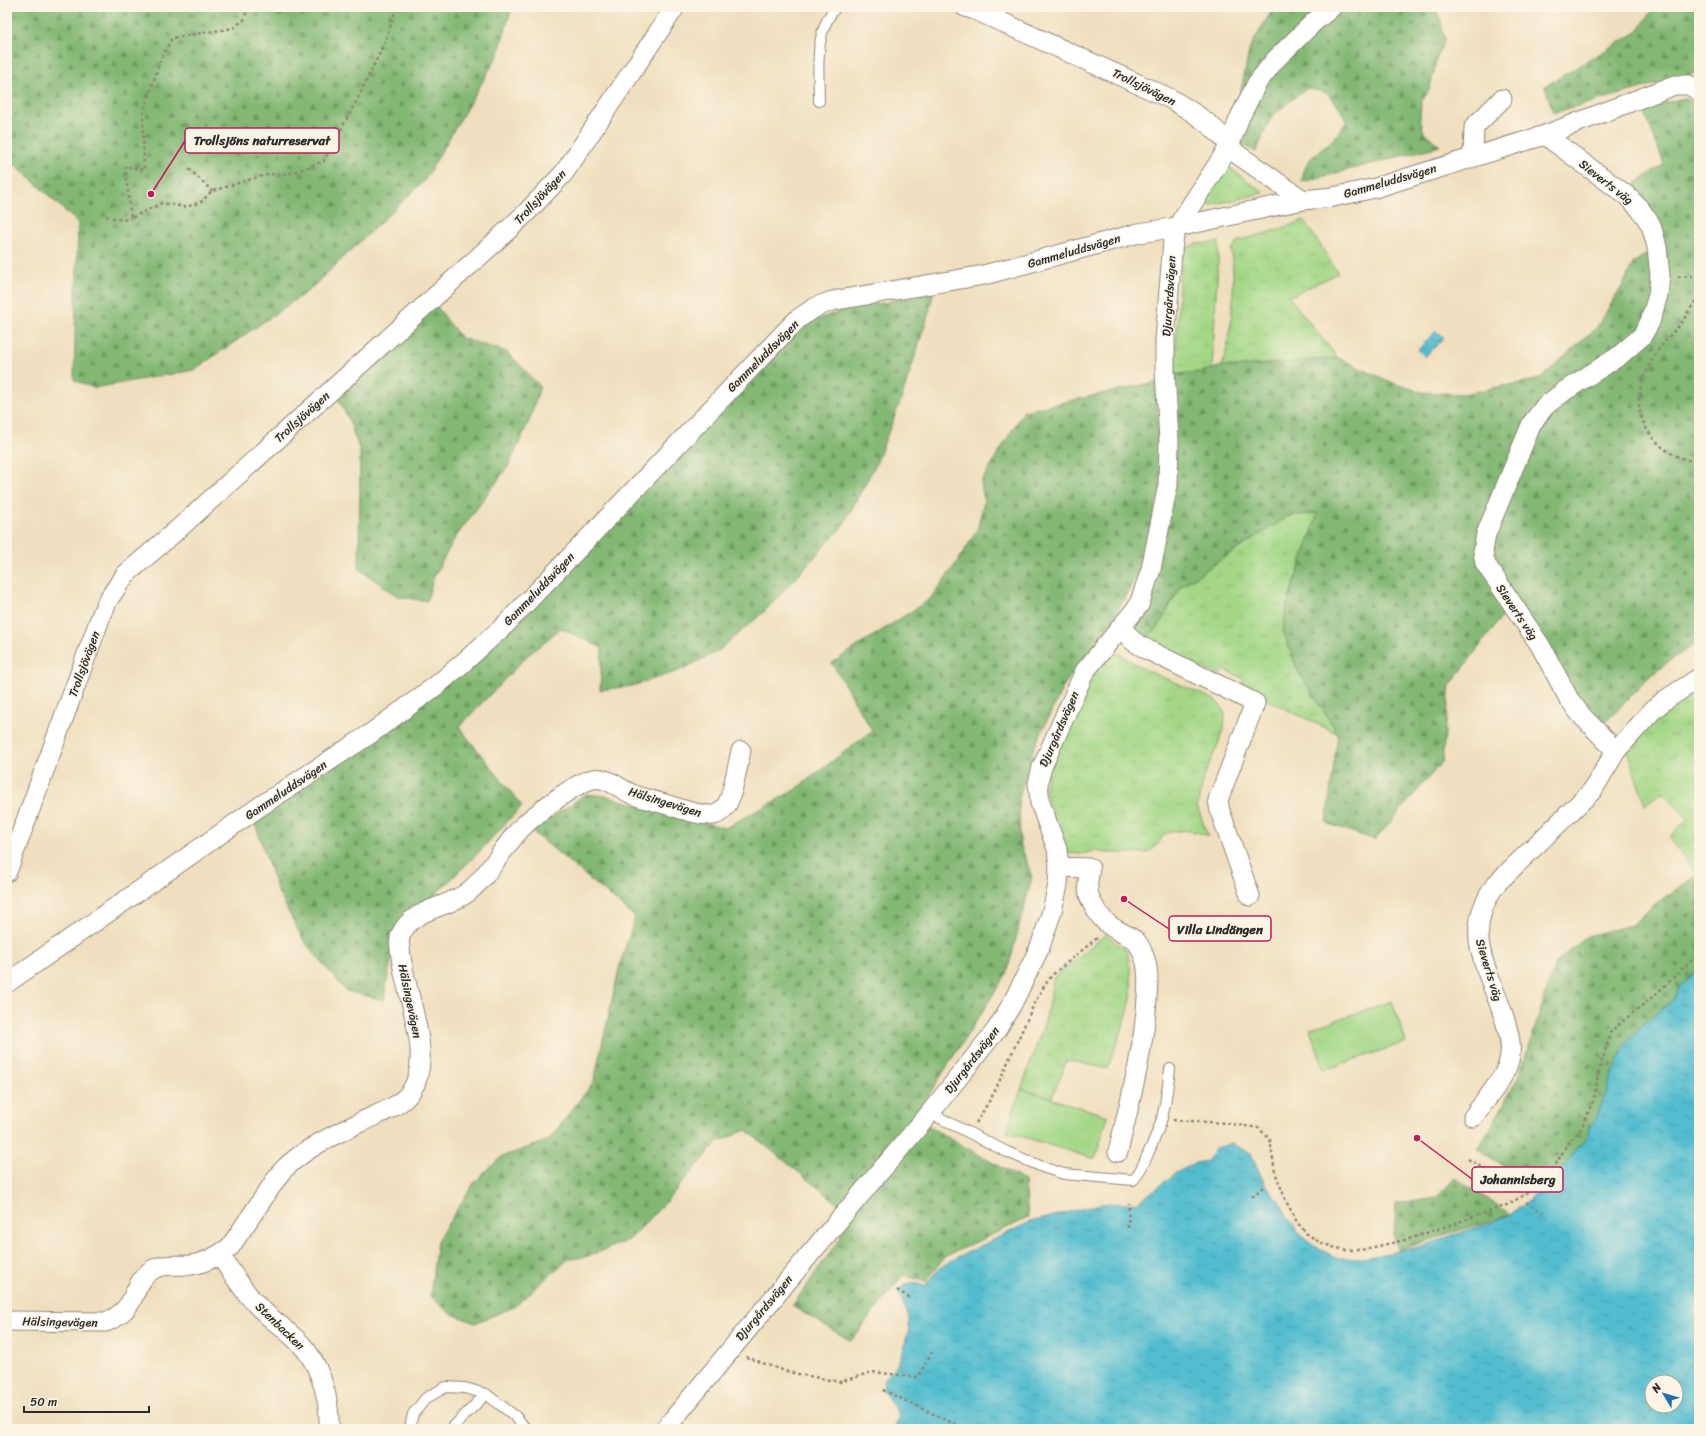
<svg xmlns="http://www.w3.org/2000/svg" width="1706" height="1436" font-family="Sriracha,sans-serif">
  <defs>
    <pattern id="grass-tufts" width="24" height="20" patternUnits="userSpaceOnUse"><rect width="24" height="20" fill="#a3d786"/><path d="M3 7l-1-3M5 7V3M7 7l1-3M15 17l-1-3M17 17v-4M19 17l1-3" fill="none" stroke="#8cb974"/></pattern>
    <pattern id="forest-firs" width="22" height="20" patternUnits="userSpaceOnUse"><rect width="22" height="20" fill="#82b873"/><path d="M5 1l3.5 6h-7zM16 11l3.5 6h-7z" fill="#6b965f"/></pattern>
    <pattern id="water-ripples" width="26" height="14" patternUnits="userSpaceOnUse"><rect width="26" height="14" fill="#53bdcf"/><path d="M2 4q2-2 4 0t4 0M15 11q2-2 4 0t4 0" fill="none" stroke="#459aa8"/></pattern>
  </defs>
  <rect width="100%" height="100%" fill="#fcf5e5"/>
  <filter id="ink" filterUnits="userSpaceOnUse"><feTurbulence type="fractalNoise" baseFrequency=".025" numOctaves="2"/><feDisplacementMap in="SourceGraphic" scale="8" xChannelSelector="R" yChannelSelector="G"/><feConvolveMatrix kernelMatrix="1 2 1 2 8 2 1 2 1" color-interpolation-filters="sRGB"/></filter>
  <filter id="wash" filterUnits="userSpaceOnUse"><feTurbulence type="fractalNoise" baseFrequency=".012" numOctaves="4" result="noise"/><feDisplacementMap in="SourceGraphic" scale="16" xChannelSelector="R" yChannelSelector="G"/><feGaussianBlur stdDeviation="0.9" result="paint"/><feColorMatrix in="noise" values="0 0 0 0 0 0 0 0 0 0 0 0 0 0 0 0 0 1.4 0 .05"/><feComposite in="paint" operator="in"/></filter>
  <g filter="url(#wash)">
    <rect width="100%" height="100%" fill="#f0dfbe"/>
    <g fill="url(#grass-tufts)" stroke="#678158">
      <path d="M 1224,164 L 1264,193 L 1198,208 Z"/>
      <path d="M 1304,220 L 1338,273 L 1289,297 L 1338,358 L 1232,367 L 1222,366 C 1232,338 1236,280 1231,250 L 1238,241 L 1277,230 Z"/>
      <path d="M 1219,242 L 1212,369 L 1201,372 L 1175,374 L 1179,283 L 1183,250 L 1195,244 Z"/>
      <path d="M 1318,513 L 1297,669 L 1338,734 L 1259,696 L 1241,686 L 1244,679 L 1224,670 L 1220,676 L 1142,642 L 1158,627 L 1181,586 L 1288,516 Z"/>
      <path d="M 1113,650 L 1144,669 L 1213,699 L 1223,708 L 1225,715 L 1224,726 L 1219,742 L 1205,774 L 1197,806 L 1208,836 C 1190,829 1182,829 1164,834 L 1157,845 L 1148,853 L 1107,853 L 1096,851 L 1080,854 L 1067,853 L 1053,820 L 1045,791 L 1047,774 L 1090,675 Z"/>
      <path d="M 1699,685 L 1699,872 L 1692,868 L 1669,837 L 1688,820 L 1663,791 L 1645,805 L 1626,747 L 1644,730 Z"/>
      <path d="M 1106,934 L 1127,951 C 1130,966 1133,982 1131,997 C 1127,1022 1115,1045 1108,1069 L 1067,1060 L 1052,1098 L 1021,1089 L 1045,1022 L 1054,977 Z"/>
    </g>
    <g fill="url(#forest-firs)" stroke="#56724f">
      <path d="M 7,7 L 512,7 L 498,55 L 424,181 L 308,291 L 194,370 L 94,388 L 74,380 L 78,223 L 16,165 L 7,168 Z"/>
      <path d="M 1274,7 L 1434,7 L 1440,19 L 1445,39 L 1436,60 L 1434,72 L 1429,91 L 1421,102 L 1420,119 L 1424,132 L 1440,146 L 1302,182 C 1304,156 1318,155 1333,139 C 1338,134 1342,127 1347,121 L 1339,107 L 1327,93 L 1307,88 L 1272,116 L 1256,152 L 1237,141 L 1230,110 L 1240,94 L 1250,47 Z"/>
      <path d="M 1649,7 L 1699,7 L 1699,72 L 1553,113 L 1545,86 L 1637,32 L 1651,12 Z"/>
      <path d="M 1685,98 L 1699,105 L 1699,112 L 1693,115 L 1699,129 L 1699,642 L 1672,659 L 1647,679 L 1602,726 L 1576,700 L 1515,599 L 1450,686 L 1442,762 L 1375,840 L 1326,823 L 1338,734 L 1297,669 L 1283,631 L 1287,604 L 1318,513 L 1288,516 L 1181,586 L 1158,627 L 1142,642 L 1128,626 L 1175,471 L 1175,374 L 1201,372 L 1222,366 L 1232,367 L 1338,358 L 1398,385 L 1422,392 L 1463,394 L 1535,380 L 1542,377 L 1596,328 L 1623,285 L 1634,262 L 1662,245 L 1649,210 L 1636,183 L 1664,164 L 1643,108 Z"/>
      <path d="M 933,293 L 930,309 L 902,397 L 876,464 L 842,527 L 765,611 L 718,651 L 679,671 L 632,686 L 600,690 L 602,648 L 561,628 L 527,656 L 459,727 L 522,806 L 478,853 L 398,931 L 388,975 L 384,1000 L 346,991 L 304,941 L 277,890 L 257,829 L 252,818 L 525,615 L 568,573 L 637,497 L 805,324 L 841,311 Z"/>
      <path d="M 434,303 L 461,338 L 507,352 L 540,386 L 530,419 L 509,465 L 455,538 L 434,576 L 427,601 L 399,597 L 359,569 L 360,451 L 348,418 L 338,398 Z"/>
      <path d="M 1156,382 L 1158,437 L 1164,470 L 1143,564 L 1110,624 L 1064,685 L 1033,750 L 1019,798 L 1020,843 L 1032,877 L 1007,973 L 914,1118 L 1025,1181 L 1028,1218 L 944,1257 L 926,1282 L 903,1275 L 851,1341 L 792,1306 L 841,1237 L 841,1206 L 746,1130 L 718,1142 L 662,1206 L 629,1240 L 589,1256 L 567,1260 L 514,1307 L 475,1323 L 450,1313 L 430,1296 L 437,1241 L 474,1183 L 501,1157 L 549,1140 L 594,1081 L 620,964 L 635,917 L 532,831 L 586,794 L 605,796 L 725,828 L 793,791 L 872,731 L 832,663 L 930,599 L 958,561 L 977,530 L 984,501 L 981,482 L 1024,411 Z"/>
      <path d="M 1699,874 L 1699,971 L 1678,988 L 1674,999 L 1643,1024 L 1623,1048 L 1599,1111 L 1585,1139 L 1560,1171 L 1540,1189 L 1477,1149 L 1497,1117 L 1518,1077 L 1531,1041 L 1555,963 L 1587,936 L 1631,925 L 1662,899 Z"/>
      <path d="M 1455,1178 L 1511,1214 L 1398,1250 L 1394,1236 L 1396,1204 L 1436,1198 Z"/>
    </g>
    <g fill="#a3d786" stroke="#678158">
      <path d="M 1392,1001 L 1406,1042 L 1324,1070 L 1310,1029 Z"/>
      <path d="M 1021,1089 L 1108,1116 L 1095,1159 L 1007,1132 Z"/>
    </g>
    <g fill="url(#water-ripples)" stroke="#3f747d" fill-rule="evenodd">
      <path d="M 1436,331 L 1444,338 L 1425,357 L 1418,350 Z"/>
      <path d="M 1699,969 L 1699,1429 L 895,1429 L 899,1415 L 883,1390 L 884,1380 L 897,1365 L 903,1351 L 909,1329 L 909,1317 L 897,1290 L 912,1282 L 925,1286 L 940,1268 L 950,1261 L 1030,1222 L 1101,1204 L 1137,1203 L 1176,1173 L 1195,1163 L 1208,1161 L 1215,1148 L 1232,1144 L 1251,1153 L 1265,1185 L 1279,1201 L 1288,1218 L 1301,1235 L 1319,1249 L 1338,1258 L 1363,1258 L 1423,1246 L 1494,1221 L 1511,1214 L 1526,1202 L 1560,1171 L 1585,1139 L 1599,1111 L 1623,1048 L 1643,1024 L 1674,999 L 1678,988 ZM 1652,1382 L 1676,1382 L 1676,1406 L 1652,1406 Z"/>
    </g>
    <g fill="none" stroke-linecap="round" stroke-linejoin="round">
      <g stroke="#395e64" stroke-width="1" stroke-dasharray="5 4" stroke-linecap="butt">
        <path d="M 1676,1382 L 1699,1353"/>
        <path d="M 1639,1429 L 1657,1406"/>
      </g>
    </g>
  </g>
  <g filter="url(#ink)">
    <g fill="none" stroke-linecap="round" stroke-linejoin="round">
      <g stroke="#8e8574" stroke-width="12">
        <g id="service">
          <path d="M 819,101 C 819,70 813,33 836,7"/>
          <path d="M 930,1113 L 1007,1152 L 1045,1168 L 1064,1174 L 1133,1180 C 1140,1176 1159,1129 1162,1118 C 1166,1102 1168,1085 1170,1069"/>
          <path d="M 412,1429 L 410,1427 L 413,1414 L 426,1398 L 446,1387 L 465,1388 L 486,1394 L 515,1416 L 526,1429"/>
          <path d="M 451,1429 L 486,1394"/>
        </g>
      </g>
      <g stroke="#8e8574" stroke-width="21">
        <g id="minor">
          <path d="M 965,7 L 975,10 L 1169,98 C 1188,109 1210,122 1225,140 C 1229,145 1232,149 1237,154 L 1303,200"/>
          <path d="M 1473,156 L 1474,127 L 1502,99"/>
          <path d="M 1121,627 L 1133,641 L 1148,650 L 1255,703 L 1218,800 L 1220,811 L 1250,896"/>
          <path d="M 1616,751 L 1652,711 L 1665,700 L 1699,678"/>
          <path d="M 1059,867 L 1090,868 C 1089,875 1087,883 1088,889 C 1089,902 1101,920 1112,927 C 1130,939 1137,934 1145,959 C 1149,971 1148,985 1147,998 C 1144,1050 1130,1101 1118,1152"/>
          <path d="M 7,872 L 101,616 L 108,600 L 125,575 L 185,523 L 494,243 L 526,213 L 564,173 L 675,7"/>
          <path d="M 7,983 L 259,807 L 370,734 L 437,685 L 464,662 L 505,625 L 551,577 L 783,334 L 799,318 L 816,307 L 832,301 L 984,275 L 1139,233 L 1177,227 L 1303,200 L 1333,197 L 1375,188 L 1545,135 L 1675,85 L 1689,85 L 1699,91"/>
          <path d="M 1473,1117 C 1485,1100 1508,1076 1510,1055 C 1512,1042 1507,1027 1503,1014 C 1486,964 1461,931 1497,883 L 1592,791 L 1616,751 L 1581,715 L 1569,699 L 1540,645 L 1485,563 L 1483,551 L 1486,534 L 1532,423 L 1545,406 L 1566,390 L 1619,356 L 1642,336 L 1650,322 L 1658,295 L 1660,276 L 1657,247 L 1651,225 L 1640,209 L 1626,195 L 1545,135"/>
          <path d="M 220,1255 C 231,1272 242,1289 256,1304 C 271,1321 292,1332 306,1350 C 322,1371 330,1402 329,1428"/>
          <path d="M 7,1321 L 106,1322 C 116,1318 124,1312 130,1303 C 136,1292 140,1277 152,1270 C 164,1263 177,1266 191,1265 C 206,1263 218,1256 230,1247 L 281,1172 C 302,1150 331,1136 359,1123 C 376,1114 400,1108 411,1091 C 435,1057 405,994 401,956 C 400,949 398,940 401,934 C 414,907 447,909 468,892 C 493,872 506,839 531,819 C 545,807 576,783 593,779 C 606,776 620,789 632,794 C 641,798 652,800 661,803 C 677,807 694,815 710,815 C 716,816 722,811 726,806 C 732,798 738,763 741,751"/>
          <path d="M 665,1429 L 810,1254 L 930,1113 L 997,1029 L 1012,1004 L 1040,947 L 1052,911 L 1058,885 L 1059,867 L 1057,849 L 1040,803 L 1038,783 L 1042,767 L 1085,671 L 1139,605 L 1151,569 L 1168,485 L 1169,441 L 1165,372 L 1165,340 L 1173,240 L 1177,227 L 1229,147 L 1239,119 L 1257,83 L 1275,60 L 1314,22 L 1332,7"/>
        </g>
      </g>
      <g stroke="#8e8574" stroke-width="2.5" stroke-dasharray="3 3" stroke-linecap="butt">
        <path d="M 248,7 L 244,20 L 233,28 L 172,38 L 160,61 L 143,115 L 144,170 L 125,166 L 131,218 L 162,203 L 186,207 L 201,202 L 212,191 L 265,175 L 292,173 L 324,161 L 358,98 L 384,44 L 397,7"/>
        <path d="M 1696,70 L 1699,65"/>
        <path d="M 189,169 L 212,191"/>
        <path d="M 106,216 L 122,220 L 131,218"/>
        <path d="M 1678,277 L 1699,276"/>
        <path d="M 1699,296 C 1694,303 1689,311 1684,319 C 1674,332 1660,345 1652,360 C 1637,388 1632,413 1654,439 C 1666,452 1681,461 1699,461"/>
        <path d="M 1173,1120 L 1224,1123 L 1259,1128 L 1270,1140 L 1275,1172 L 1286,1201 L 1297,1222 L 1306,1233 L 1319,1242 L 1333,1247 L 1345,1250 L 1361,1250 L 1409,1239 L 1505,1206 L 1526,1194 L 1552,1171 L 1568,1143 L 1581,1129 L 1594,1099 L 1599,1071 L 1611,1031 L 1657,993 L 1699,953"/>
        <path d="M 976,1123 L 994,1093 L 1034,1004 L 1043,988 L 1052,975 L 1097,938"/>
        <path d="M 1468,1159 L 1525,1194"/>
        <path d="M 1252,1197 L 1265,1185"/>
        <path d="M 1526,1202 L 1544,1213"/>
        <path d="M 1128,1228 L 1129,1203"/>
        <path d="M 897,1290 L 912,1299"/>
        <path d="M 746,1357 L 788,1372 L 840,1382 L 872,1372 L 918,1377 L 932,1352"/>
        <path d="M 883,1390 L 965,1429"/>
      </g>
      <use href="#service" stroke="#fff" stroke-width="10"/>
      <use href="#minor" stroke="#fff" stroke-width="19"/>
    </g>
  </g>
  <g text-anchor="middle" stroke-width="3" stroke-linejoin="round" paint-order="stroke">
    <g font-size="12" fill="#2b2b2b" stroke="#fcf5e5">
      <text transform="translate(1144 87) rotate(26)" y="4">Trollsjövägen</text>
      <text transform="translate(1390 181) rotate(-16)" y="4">Gammeluddsvägen</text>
      <text transform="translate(1606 182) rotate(38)" y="4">Sieverts väg</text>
      <text transform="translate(540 197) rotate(-47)" y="4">Trollsjövägen</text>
      <text transform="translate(1074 251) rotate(-16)" y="4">Gammeluddsvägen</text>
      <text transform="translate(1169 296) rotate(-86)" y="4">Djurgårdsvägen</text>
      <text transform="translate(763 356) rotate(-45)" y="4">Gammeluddsvägen</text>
      <text transform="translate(302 417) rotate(-42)" y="4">Trollsjövägen</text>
      <text transform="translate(539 589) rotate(-46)" y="4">Gammeluddsvägen</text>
      <text transform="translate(1517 612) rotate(56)" y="4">Sieverts väg</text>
      <text transform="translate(84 664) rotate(-70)" y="4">Trollsjövägen</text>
      <text transform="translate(1059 729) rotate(-66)" y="4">Djurgårdsvägen</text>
      <text transform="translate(286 790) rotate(-34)" y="4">Gammeluddsvägen</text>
      <text transform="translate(665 802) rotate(17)" y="4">Hälsingevägen</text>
      <text transform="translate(1489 970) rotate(73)" y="4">Sieverts väg</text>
      <text transform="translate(410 1001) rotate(78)" y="4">Hälsingevägen</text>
      <text transform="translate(972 1060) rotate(-52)" y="4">Djurgårdsvägen</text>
      <text transform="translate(764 1308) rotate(-50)" y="4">Djurgårdsvägen</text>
      <text transform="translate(60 1322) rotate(1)" y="4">Hälsingevägen</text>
      <text transform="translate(280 1326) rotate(44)" y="4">Stenbacken</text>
    </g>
  </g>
  <path fill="none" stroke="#c2185b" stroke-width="1.5" d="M151 194L185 141M1124 899L1169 929M1417 1138L1472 1179"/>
  <g fill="#c2185b" stroke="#fcf5e5" stroke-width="1.5">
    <circle cx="151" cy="194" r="4"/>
    <circle cx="1124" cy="899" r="4"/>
    <circle cx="1417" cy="1138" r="4"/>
  </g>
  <g fill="#fcf5e5" stroke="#c2185b" stroke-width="1.5">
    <rect x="185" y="128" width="154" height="25" rx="4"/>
    <rect x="1169" y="916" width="102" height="25" rx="4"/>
    <rect x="1472" y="1167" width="91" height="25" rx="4"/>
  </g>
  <g font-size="13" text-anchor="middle" font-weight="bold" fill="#2b2b2b">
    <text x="262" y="145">Trollsjöns naturreservat</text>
    <text x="1220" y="934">Villa Lindängen</text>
    <text x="1518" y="1184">Johannisberg</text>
  </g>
  <rect width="1706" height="1436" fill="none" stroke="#fcf5e5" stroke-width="24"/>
  <g transform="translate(1664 1394) rotate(308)"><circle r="19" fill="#fcf5e5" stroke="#a8a49b"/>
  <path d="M0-3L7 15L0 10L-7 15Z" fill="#1f6fb2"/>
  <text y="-6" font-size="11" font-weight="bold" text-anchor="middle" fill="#2b2b2b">N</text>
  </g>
  <path d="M24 1406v6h125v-6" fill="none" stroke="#2b2b2b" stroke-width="2"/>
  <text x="30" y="1406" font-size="12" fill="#2b2b2b" stroke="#fcf5e5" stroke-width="3" paint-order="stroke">50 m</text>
</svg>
